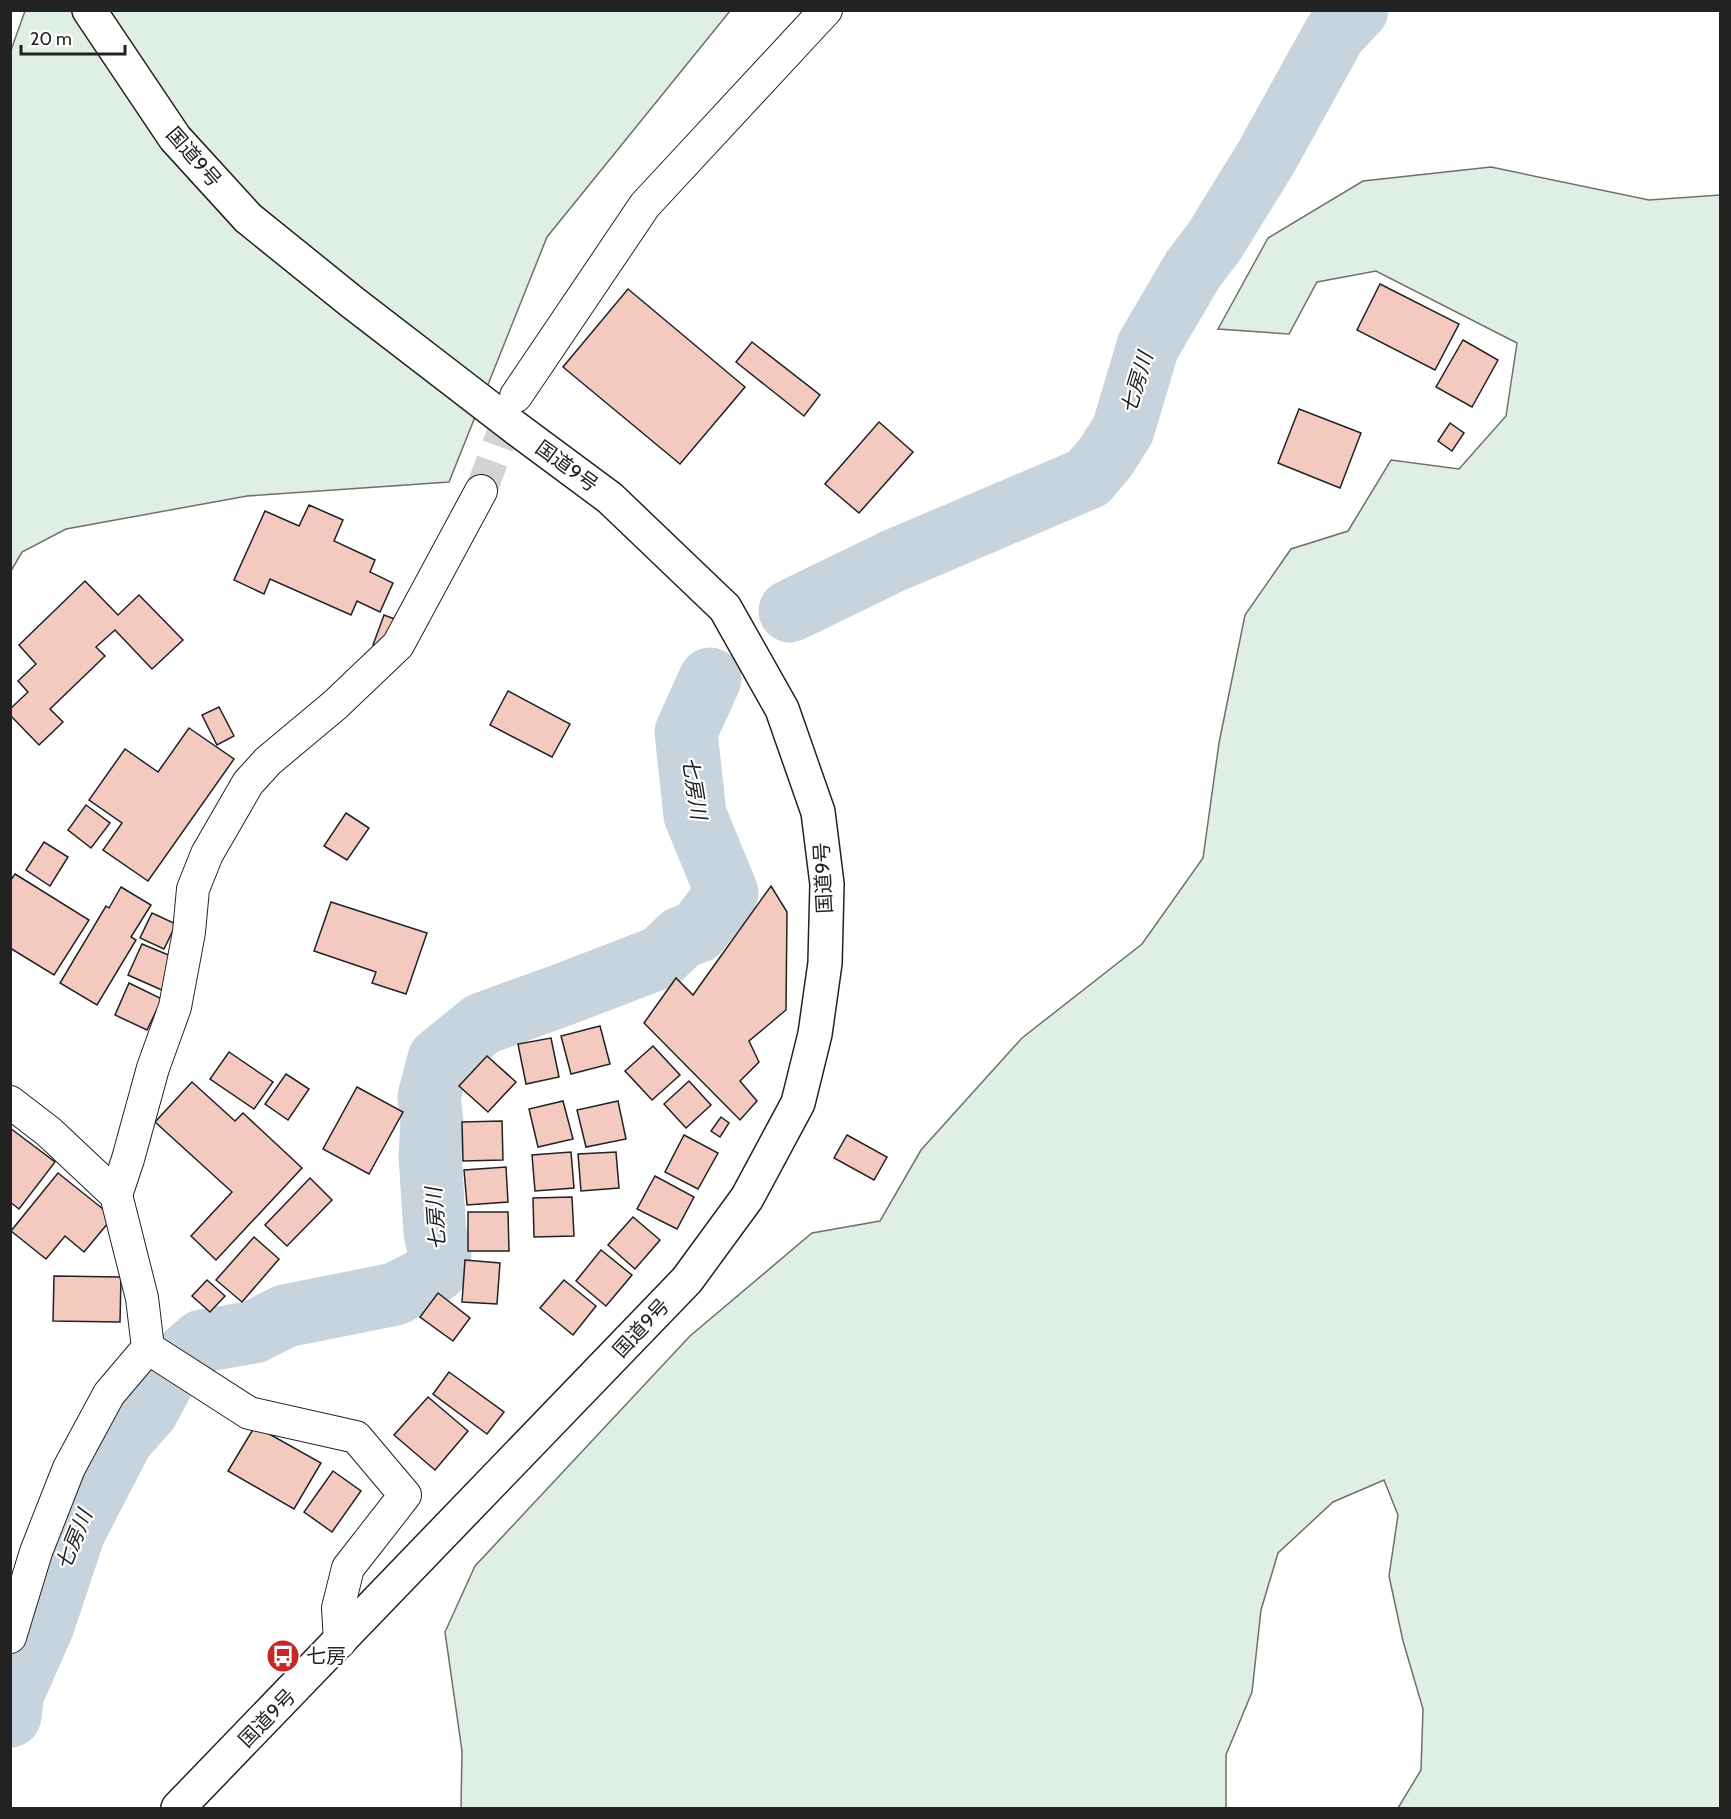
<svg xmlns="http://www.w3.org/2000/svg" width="1731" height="1819" font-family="Cabin,'Noto Sans JP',sans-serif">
  <rect width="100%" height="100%" fill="#fff"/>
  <g fill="#e0efe3" stroke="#6f6f6f" stroke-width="1.5">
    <path d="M 25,11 L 730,11 L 547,237 L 449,482 L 247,496 L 66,529 L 22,552 L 11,571 L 10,53 Z"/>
    <path d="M 1491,167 L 1649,200 L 1720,195 L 1720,1808 L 1398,1808 L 1421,1770 L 1423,1709 L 1403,1641 L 1389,1576 L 1398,1515 L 1384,1480 L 1333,1502 L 1278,1553 L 1261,1610 L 1252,1692 L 1226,1755 L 1226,1808 L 461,1808 L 462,1751 L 445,1632 L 475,1566 L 690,1336 L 812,1233 L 880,1221 L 921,1150 L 1022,1038 L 1142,944 L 1203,858 L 1219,743 L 1245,615 L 1291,549 L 1348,531 L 1391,460 L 1459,469 L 1506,416 L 1517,343 L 1376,271 L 1317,282 L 1289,334 L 1218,329 L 1268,238 L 1363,181 Z"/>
  </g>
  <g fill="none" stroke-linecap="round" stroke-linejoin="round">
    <g stroke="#c7d3dd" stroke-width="63">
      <path d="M 790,611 L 893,561 L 1088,478 L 1105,458 L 1123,430 L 1148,346 L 1194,268 L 1214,242 L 1267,156 L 1335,33 L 1357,10"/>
      <path d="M 10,1716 L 13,1693 L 43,1625 L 74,1532 L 122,1439 L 147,1411 L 169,1370 L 202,1341 L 254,1332 L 285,1316 L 395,1294 L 421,1281 L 437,1270 L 440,1254 L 435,1233 L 430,1155 L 432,1123 L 429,1097 L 439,1059 L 482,1024 L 562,995 L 661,957 L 681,938 L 698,931 L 727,893 L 695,815 L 686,732 L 710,679"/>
    </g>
  </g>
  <g fill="#f3c9c0" stroke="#222" stroke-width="1.5">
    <path d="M 1380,284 L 1459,324 L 1435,370 L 1357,330 Z"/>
    <path d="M 628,289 L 745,387 L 680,464 L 563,367 Z"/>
    <path d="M 1463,340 L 1498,360 L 1472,407 L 1436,387 Z"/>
    <path d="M 752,342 L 820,395 L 804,416 L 736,362 Z"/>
    <path d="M 1299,409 L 1361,433 L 1340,488 L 1278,463 Z"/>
    <path d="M 879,422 L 913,452 L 859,513 L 825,484 Z"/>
    <path d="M 1450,423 L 1464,433 L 1452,451 L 1438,441 Z"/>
    <path d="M 309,505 L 343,520 L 334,541 L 375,560 L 370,572 L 393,583 L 380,612 L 357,601 L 351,615 L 270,579 L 264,594 L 234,580 L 265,511 L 299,526 Z"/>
    <path d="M 85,581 L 118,615 L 139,595 L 183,640 L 152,669 L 115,630 L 96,647 L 105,656 L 50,709 L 63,722 L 39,745 L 10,715 L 10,709 L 28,692 L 18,681 L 36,664 L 19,645 Z"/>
    <path d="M 384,615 L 400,621 L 389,650 L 373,645 Z"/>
    <path d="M 508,691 L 570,724 L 552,757 L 490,725 Z"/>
    <path d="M 219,707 L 234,736 L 217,745 L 202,715 Z"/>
    <path d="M 189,728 L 234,759 L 148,881 L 103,850 L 122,823 L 89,800 L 125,749 L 158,772 Z"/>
    <path d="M 86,805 L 110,823 L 91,848 L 68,830 Z"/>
    <path d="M 346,813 L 369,828 L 347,860 L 324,846 Z"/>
    <path d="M 44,842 L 68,857 L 50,886 L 26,870 Z"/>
    <path d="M 15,874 L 89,920 L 54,975 L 10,948 L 10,881 Z"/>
    <path d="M 771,886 L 787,912 L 786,1010 L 749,1041 L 759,1062 L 740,1081 L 757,1101 L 740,1120 L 644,1023 L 676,978 L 693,995 Z"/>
    <path d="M 121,887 L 151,905 L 131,937 L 136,940 L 97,1005 L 60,983 L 106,906 L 109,908 Z"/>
    <path d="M 331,902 L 427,933 L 406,994 L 372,983 L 376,972 L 314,951 Z"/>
    <path d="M 152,913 L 176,924 L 164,949 L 140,938 Z"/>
    <path d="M 142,944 L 178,959 L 164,991 L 128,975 Z"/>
    <path d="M 129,983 L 162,999 L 147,1030 L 115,1015 Z"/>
    <path d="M 600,1026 L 610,1064 L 571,1074 L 561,1036 Z"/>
    <path d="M 551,1038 L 559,1077 L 526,1084 L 518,1044 Z"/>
    <path d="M 653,1046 L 680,1075 L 652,1100 L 625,1071 Z"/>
    <path d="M 229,1052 L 273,1082 L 254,1109 L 210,1079 Z"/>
    <path d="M 487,1056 L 516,1082 L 488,1112 L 459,1086 Z"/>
    <path d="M 286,1074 L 309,1089 L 288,1120 L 265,1104 Z"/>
    <path d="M 689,1081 L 711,1105 L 686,1128 L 664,1104 Z"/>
    <path d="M 192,1082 L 235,1121 L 243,1113 L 302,1168 L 216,1260 L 191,1236 L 232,1192 L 155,1122 Z"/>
    <path d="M 357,1087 L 403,1112 L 369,1174 L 323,1149 Z"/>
    <path d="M 563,1101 L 573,1139 L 538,1147 L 529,1109 Z"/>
    <path d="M 618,1101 L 626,1139 L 586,1147 L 577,1110 Z"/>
    <path d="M 721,1117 L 729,1123 L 720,1137 L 711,1131 Z"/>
    <path d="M 502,1121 L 503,1160 L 463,1161 L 462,1122 Z"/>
    <path d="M 10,1128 L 55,1162 L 19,1209 L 10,1202 Z"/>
    <path d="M 684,1135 L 718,1153 L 698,1189 L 665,1172 Z"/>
    <path d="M 847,1135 L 887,1157 L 874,1180 L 834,1158 Z"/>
    <path d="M 571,1152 L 574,1188 L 535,1191 L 532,1155 Z"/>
    <path d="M 616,1152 L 619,1188 L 581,1191 L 578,1154 Z"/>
    <path d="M 506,1167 L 508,1202 L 467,1205 L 464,1170 Z"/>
    <path d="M 58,1173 L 113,1217 L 84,1252 L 65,1236 L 46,1259 L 11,1231 Z"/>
    <path d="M 655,1176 L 694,1197 L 677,1229 L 637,1209 Z"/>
    <path d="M 310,1178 L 332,1200 L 287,1246 L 265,1225 Z"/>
    <path d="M 572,1197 L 574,1236 L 534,1237 L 533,1198 Z"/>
    <path d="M 468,1212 L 508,1212 L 509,1251 L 468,1251 Z"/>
    <path d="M 633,1217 L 660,1240 L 635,1269 L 608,1245 Z"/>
    <path d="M 254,1237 L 279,1259 L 242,1302 L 216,1280 Z"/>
    <path d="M 601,1250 L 632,1275 L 606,1306 L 576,1281 Z"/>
    <path d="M 465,1260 L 500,1263 L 497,1304 L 462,1302 Z"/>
    <path d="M 54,1276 L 121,1277 L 120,1322 L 53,1321 Z"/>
    <path d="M 207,1280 L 225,1296 L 210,1312 L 192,1296 Z"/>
    <path d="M 564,1280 L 596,1306 L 573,1335 L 540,1308 Z"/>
    <path d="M 438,1293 L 470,1318 L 453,1341 L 420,1317 Z"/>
    <path d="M 449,1372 L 504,1412 L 487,1434 L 433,1394 Z"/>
    <path d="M 428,1397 L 468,1431 L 435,1470 L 394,1435 Z"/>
    <path d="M 255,1426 L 321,1463 L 294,1509 L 228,1471 Z"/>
    <path d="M 333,1471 L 361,1491 L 332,1532 L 304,1512 Z"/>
  </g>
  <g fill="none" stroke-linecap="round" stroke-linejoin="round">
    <path stroke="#d3d3d3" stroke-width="32" stroke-dasharray="32 16" stroke-linecap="butt" d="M 481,491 L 516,397"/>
    <g stroke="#222" stroke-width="34">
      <g id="street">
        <path d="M 516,396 L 645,205 L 826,10"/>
        <path d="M 10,1102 L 49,1132 L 116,1195 L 142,1298 L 148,1348 L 109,1394 L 69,1468 L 36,1552 L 10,1637"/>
        <path d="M 116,1195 L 128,1159 L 153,1068 L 175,1007 L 189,932 L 193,889 L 207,854 L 248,783 L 268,761 L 335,705 L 398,645 L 481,491"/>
        <path d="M 148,1348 L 249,1413 L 356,1437 L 405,1495 L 348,1568 L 338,1608 L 340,1642"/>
      </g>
    </g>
    <g stroke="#222" stroke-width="36">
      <path id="highway" d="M 89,10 L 175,138 L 248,218 L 352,302 L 517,429 L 610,498 L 725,608 L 782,709 L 818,812 L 827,884 L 825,963 L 815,1034 L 798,1103 L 747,1198 L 687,1280 L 178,1808"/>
    </g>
    <use href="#street" stroke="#fff" stroke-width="32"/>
    <use href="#highway" stroke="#fff" stroke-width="33"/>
  </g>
  <defs>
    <g id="bus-disc" transform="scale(1.725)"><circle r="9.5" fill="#c62828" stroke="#fff"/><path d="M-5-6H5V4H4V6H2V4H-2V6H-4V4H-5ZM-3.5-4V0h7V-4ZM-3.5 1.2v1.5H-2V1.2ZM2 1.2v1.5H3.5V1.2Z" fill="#fff"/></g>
  </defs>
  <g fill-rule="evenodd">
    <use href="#bus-disc" x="283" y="1656"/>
  </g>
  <g text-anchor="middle" stroke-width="4.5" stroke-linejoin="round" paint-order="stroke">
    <g font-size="20" fill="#222" stroke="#fff">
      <text transform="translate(194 157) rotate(49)" y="7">国道9号</text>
      <text transform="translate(567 466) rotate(36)" y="7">国道9号</text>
      <text transform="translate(823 878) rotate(-93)" y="7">国道9号</text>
      <text transform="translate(641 1328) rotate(-47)" y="7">国道9号</text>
      <text transform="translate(267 1718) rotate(-46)" y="7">国道9号</text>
    </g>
    <g font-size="20" fill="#222" stroke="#fff" text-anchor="start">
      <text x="306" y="1663">七房</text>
    </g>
    <g font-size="21" font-style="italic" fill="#222" stroke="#fff">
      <text transform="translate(1137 383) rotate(-73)" y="7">七房川</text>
      <text transform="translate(694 788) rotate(81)" y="7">七房川</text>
      <text transform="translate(436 1219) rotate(-94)" y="7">七房川</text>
      <text transform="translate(74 1540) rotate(-68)" y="7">七房川</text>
    </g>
  </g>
  <rect width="1731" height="1819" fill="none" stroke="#222222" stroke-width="24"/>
  <path d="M21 45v9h104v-9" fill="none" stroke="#222222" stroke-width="3"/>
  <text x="30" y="45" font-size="18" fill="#222222" stroke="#ffffff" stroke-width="4.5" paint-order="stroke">20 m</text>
</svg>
